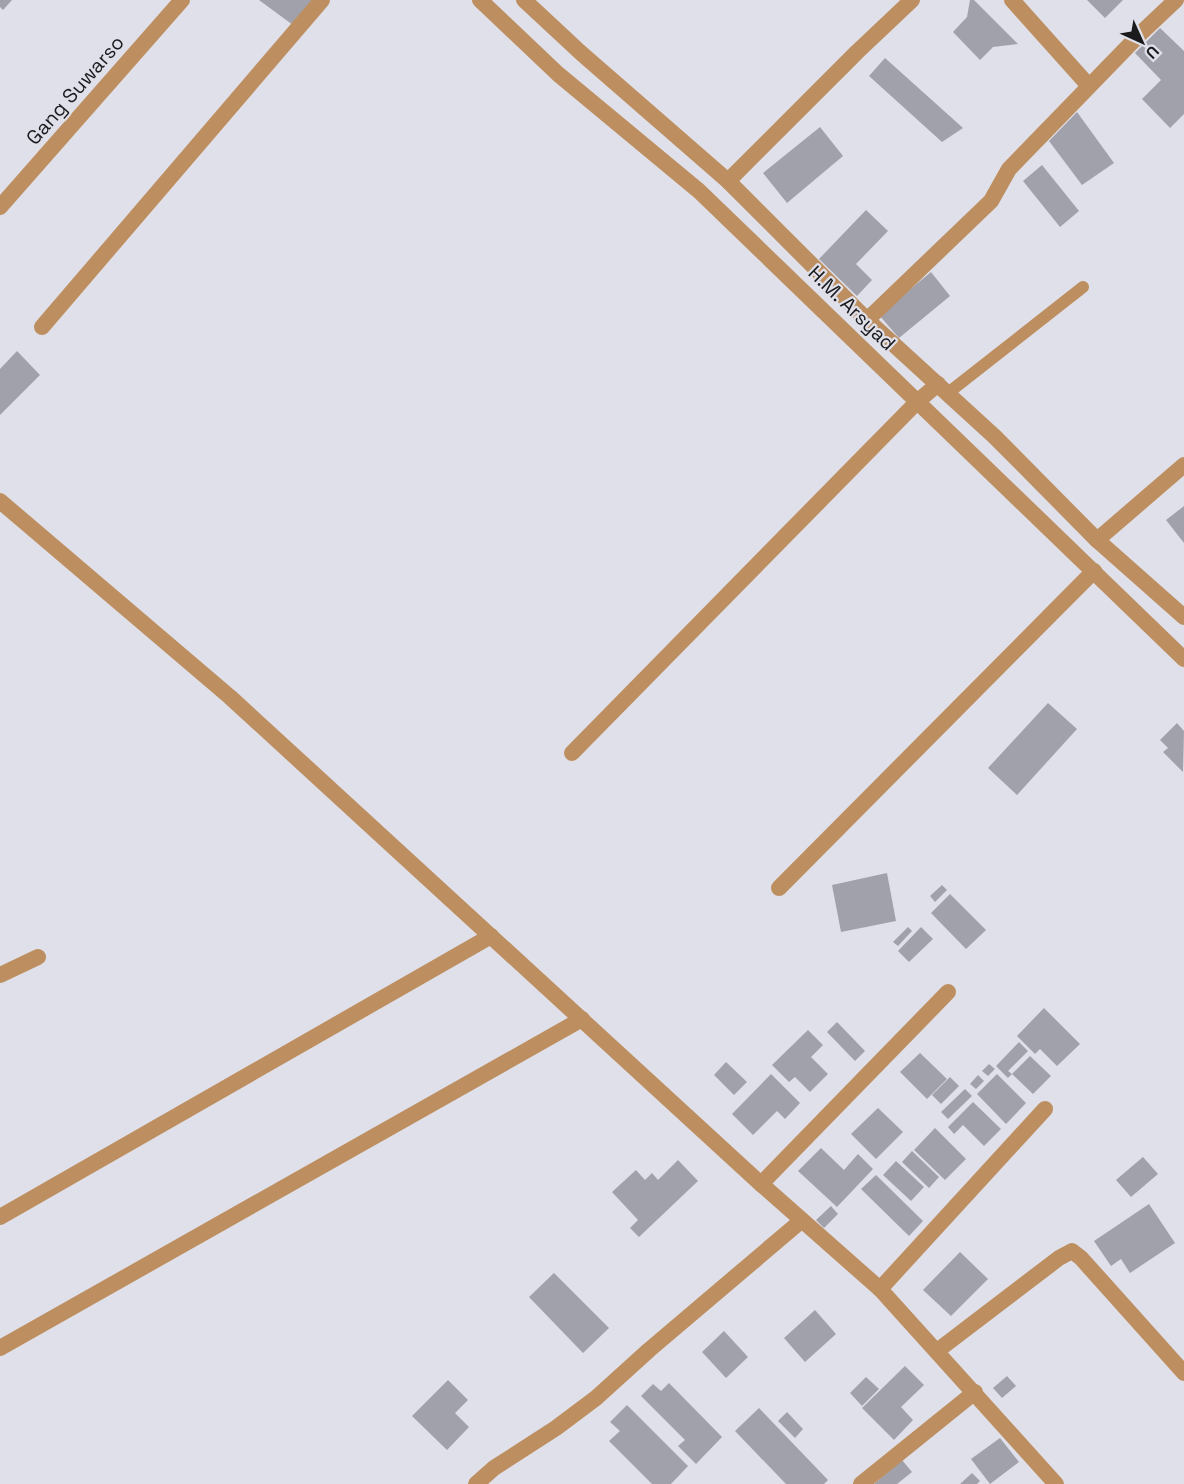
<svg xmlns="http://www.w3.org/2000/svg" width="1184" height="1484" font-family="'Space Grotesk',sans-serif">
  <rect width="100%" height="100%" fill="#e0e0ea"/>
  <g fill="#a0a1aa">
    <path d="M 0,0 L 12,0 L 3,10 L 0,7 Z"/>
    <path d="M 259,0 L 317,0 L 297,28 Z"/>
    <path d="M 970,0 L 974,0 L 1018,44 L 993,47 L 980,60 L 953,32 L 967,17 Z"/>
    <path d="M 1087,0 L 1123,0 L 1105,18 Z"/>
    <path d="M 1160,28 L 1184,51 L 1184,114 L 1170,128 L 1142,99 L 1161,80 L 1135,53 Z"/>
    <path d="M 885,58 L 963,128 L 942,142 L 869,76 Z"/>
    <path d="M 1077,112 L 1114,163 L 1082,185 L 1049,141 Z"/>
    <path d="M 820,127 L 843,156 L 787,203 L 763,173 Z"/>
    <path d="M 1042,165 L 1079,211 L 1060,227 L 1023,181 Z"/>
    <path d="M 866,210 L 888,231 L 856,264 L 872,280 L 857,296 L 819,259 Z"/>
    <path d="M 931,272 L 950,296 L 899,338 L 879,315 Z"/>
    <path d="M 17,351 L 40,375 L 0,415 L 0,369 Z"/>
    <path d="M 1184,506 L 1184,543 L 1166,520 Z"/>
    <path d="M 1048,703 L 1077,729 L 1017,795 L 988,768 Z"/>
    <path d="M 1177,723 L 1184,731 L 1183,772 L 1163,752 L 1168,748 L 1160,740 Z"/>
    <path d="M 887,873 L 896,921 L 841,932 L 832,885 Z"/>
    <path d="M 942,885 L 947,890 L 935,902 L 930,896 Z"/>
    <path d="M 950,894 L 986,930 L 966,949 L 931,913 Z"/>
    <path d="M 908,927 L 912,931 L 898,946 L 893,942 Z"/>
    <path d="M 921,927 L 933,939 L 909,962 L 898,951 Z"/>
    <path d="M 1044,1008 L 1080,1044 L 1057,1066 L 1040,1049 L 1035,1054 L 1017,1036 Z"/>
    <path d="M 837,1022 L 865,1051 L 855,1061 L 827,1032 Z"/>
    <path d="M 808,1030 L 823,1045 L 811,1057 L 828,1074 L 810,1092 L 795,1077 L 789,1082 L 772,1065 Z"/>
    <path d="M 1019,1042 L 1028,1051 L 1008,1071 L 1012,1074 L 1008,1078 L 996,1066 Z"/>
    <path d="M 920,1053 L 947,1079 L 927,1099 L 900,1072 Z"/>
    <path d="M 1030,1056 L 1051,1076 L 1033,1094 L 1012,1074 Z"/>
    <path d="M 726,1062 L 747,1082 L 734,1095 L 714,1075 Z"/>
    <path d="M 989,1064 L 995,1069 L 988,1076 L 982,1071 Z"/>
    <path d="M 771,1074 L 800,1103 L 785,1119 L 777,1111 L 753,1135 L 732,1114 Z"/>
    <path d="M 997,1074 L 1026,1103 L 1006,1124 L 977,1094 Z"/>
    <path d="M 978,1075 L 984,1081 L 976,1089 L 970,1084 Z"/>
    <path d="M 950,1077 L 959,1086 L 941,1104 L 932,1095 Z"/>
    <path d="M 965,1089 L 972,1096 L 948,1119 L 941,1112 Z"/>
    <path d="M 973,1102 L 1001,1129 L 984,1146 L 963,1125 L 954,1134 L 948,1127 Z"/>
    <path d="M 878,1108 L 903,1132 L 876,1159 L 851,1134 Z"/>
    <path d="M 935,1128 L 966,1159 L 945,1180 L 914,1150 Z"/>
    <path d="M 821,1148 L 844,1170 L 858,1154 L 873,1169 L 837,1207 L 798,1171 Z"/>
    <path d="M 912,1151 L 939,1177 L 929,1188 L 902,1162 Z"/>
    <path d="M 1143,1157 L 1158,1174 L 1131,1197 L 1116,1180 Z"/>
    <path d="M 678,1160 L 698,1181 L 639,1237 L 630,1228 L 638,1220 L 612,1192 L 636,1170 L 645,1180 L 652,1173 L 658,1180 Z"/>
    <path d="M 896,1161 L 924,1187 L 911,1201 L 883,1175 Z"/>
    <path d="M 876,1175 L 923,1221 L 909,1236 L 861,1189 Z"/>
    <path d="M 1149,1204 L 1175,1243 L 1130,1273 L 1121,1259 L 1111,1266 L 1094,1241 Z"/>
    <path d="M 831,1206 L 838,1214 L 824,1228 L 816,1220 Z"/>
    <path d="M 960,1252 L 988,1279 L 951,1316 L 923,1290 Z"/>
    <path d="M 554,1273 L 609,1328 L 583,1353 L 529,1297 Z"/>
    <path d="M 815,1310 L 836,1334 L 805,1362 L 784,1338 Z"/>
    <path d="M 724,1331 L 748,1357 L 726,1378 L 702,1352 Z"/>
    <path d="M 905,1366 L 924,1385 L 901,1407 L 913,1420 L 894,1440 L 862,1408 Z"/>
    <path d="M 1007,1376 L 1016,1386 L 1002,1398 L 993,1388 Z"/>
    <path d="M 866,1377 L 879,1389 L 862,1406 L 850,1393 Z"/>
    <path d="M 448,1380 L 468,1400 L 455,1413 L 469,1427 L 447,1450 L 412,1416 Z"/>
    <path d="M 669,1383 L 722,1437 L 696,1464 L 678,1446 L 685,1440 L 641,1396 L 653,1384 L 661,1391 Z"/>
    <path d="M 627,1405 L 688,1466 L 671,1484 L 652,1484 L 609,1441 L 620,1431 L 610,1422 Z"/>
    <path d="M 759,1408 L 828,1480 L 824,1484 L 786,1484 L 735,1431 Z"/>
    <path d="M 787,1412 L 803,1429 L 795,1438 L 778,1421 Z"/>
    <path d="M 1000,1438 L 1019,1462 L 990,1484 L 971,1459 Z"/>
    <path d="M 902,1460 L 912,1472 L 897,1484 L 874,1484 Z"/>
    <path d="M 972,1473 L 980,1481 L 977,1484 L 960,1484 Z"/>
  </g>
  <g fill="none" stroke-linecap="round" stroke-linejoin="round">
    <path stroke="#bd8f60" stroke-width="12" d="M 948,393 L 1083,287"/>
    <g stroke="#bd8f60" stroke-width="16">
      <path d="M 1012,0 L 1089,86"/>
      <path d="M 728,181 L 857,52 L 912,0"/>
      <path d="M 0,207 L 182,0"/>
      <path d="M 867,320 L 991,201 L 1009,169 L 1141,33 L 1176,0"/>
      <path d="M 42,327 L 322,0"/>
      <path d="M 0,501 L 230,697 L 761,1184 L 880,1289 L 1056,1484"/>
      <path d="M 1097,540 L 1184,465"/>
      <path d="M 572,753 L 917,402 L 938,384"/>
      <path d="M 779,888 L 1094,571"/>
      <path d="M 0,975 L 38,957"/>
      <path d="M 761,1184 L 948,992"/>
      <path d="M 0,1217 L 491,936"/>
      <path d="M 880,1289 L 1045,1109"/>
      <path d="M 0,1348 L 582,1019"/>
      <path d="M 937,1351 L 1059,1258 L 1072,1251 L 1081,1258 L 1184,1373"/>
      <path d="M 476,1484 L 494,1468 L 556,1428 L 596,1398 L 649,1350 L 801,1221"/>
      <path d="M 861,1484 L 975,1392"/>
    </g>
    <g stroke="#bd8f60" stroke-width="16">
      <path d="M 480,0 L 558,74 L 699,191 L 1184,659"/>
      <path d="M 524,0 L 581,53 L 728,181 L 867,320 L 995,437 L 1097,540 L 1184,617"/>
    </g>
  </g>
  <g text-anchor="middle" stroke-width="4.5" stroke-linejoin="round" paint-order="stroke">
    <g font-size="20" fill="#1b1b1e" stroke="#e0e0ea">
      <text transform="translate(75 90) rotate(-49)" y="7">Gang Suwarso</text>
      <text transform="translate(852 308) rotate(44)" y="7">H.M. Arsyad</text>
    </g>
  </g>
  <g transform="translate(1142 42) rotate(135)" stroke="#e0e0ea" stroke-width="4.5" paint-order="stroke">
  <path d="M0-4.5L10 22L0 15L-10 22Z" fill="#1b1b1e"/>
  <text y="-9" font-size="16" font-weight="bold" text-anchor="middle" fill="#1b1b1e">U</text>
  </g>
</svg>
